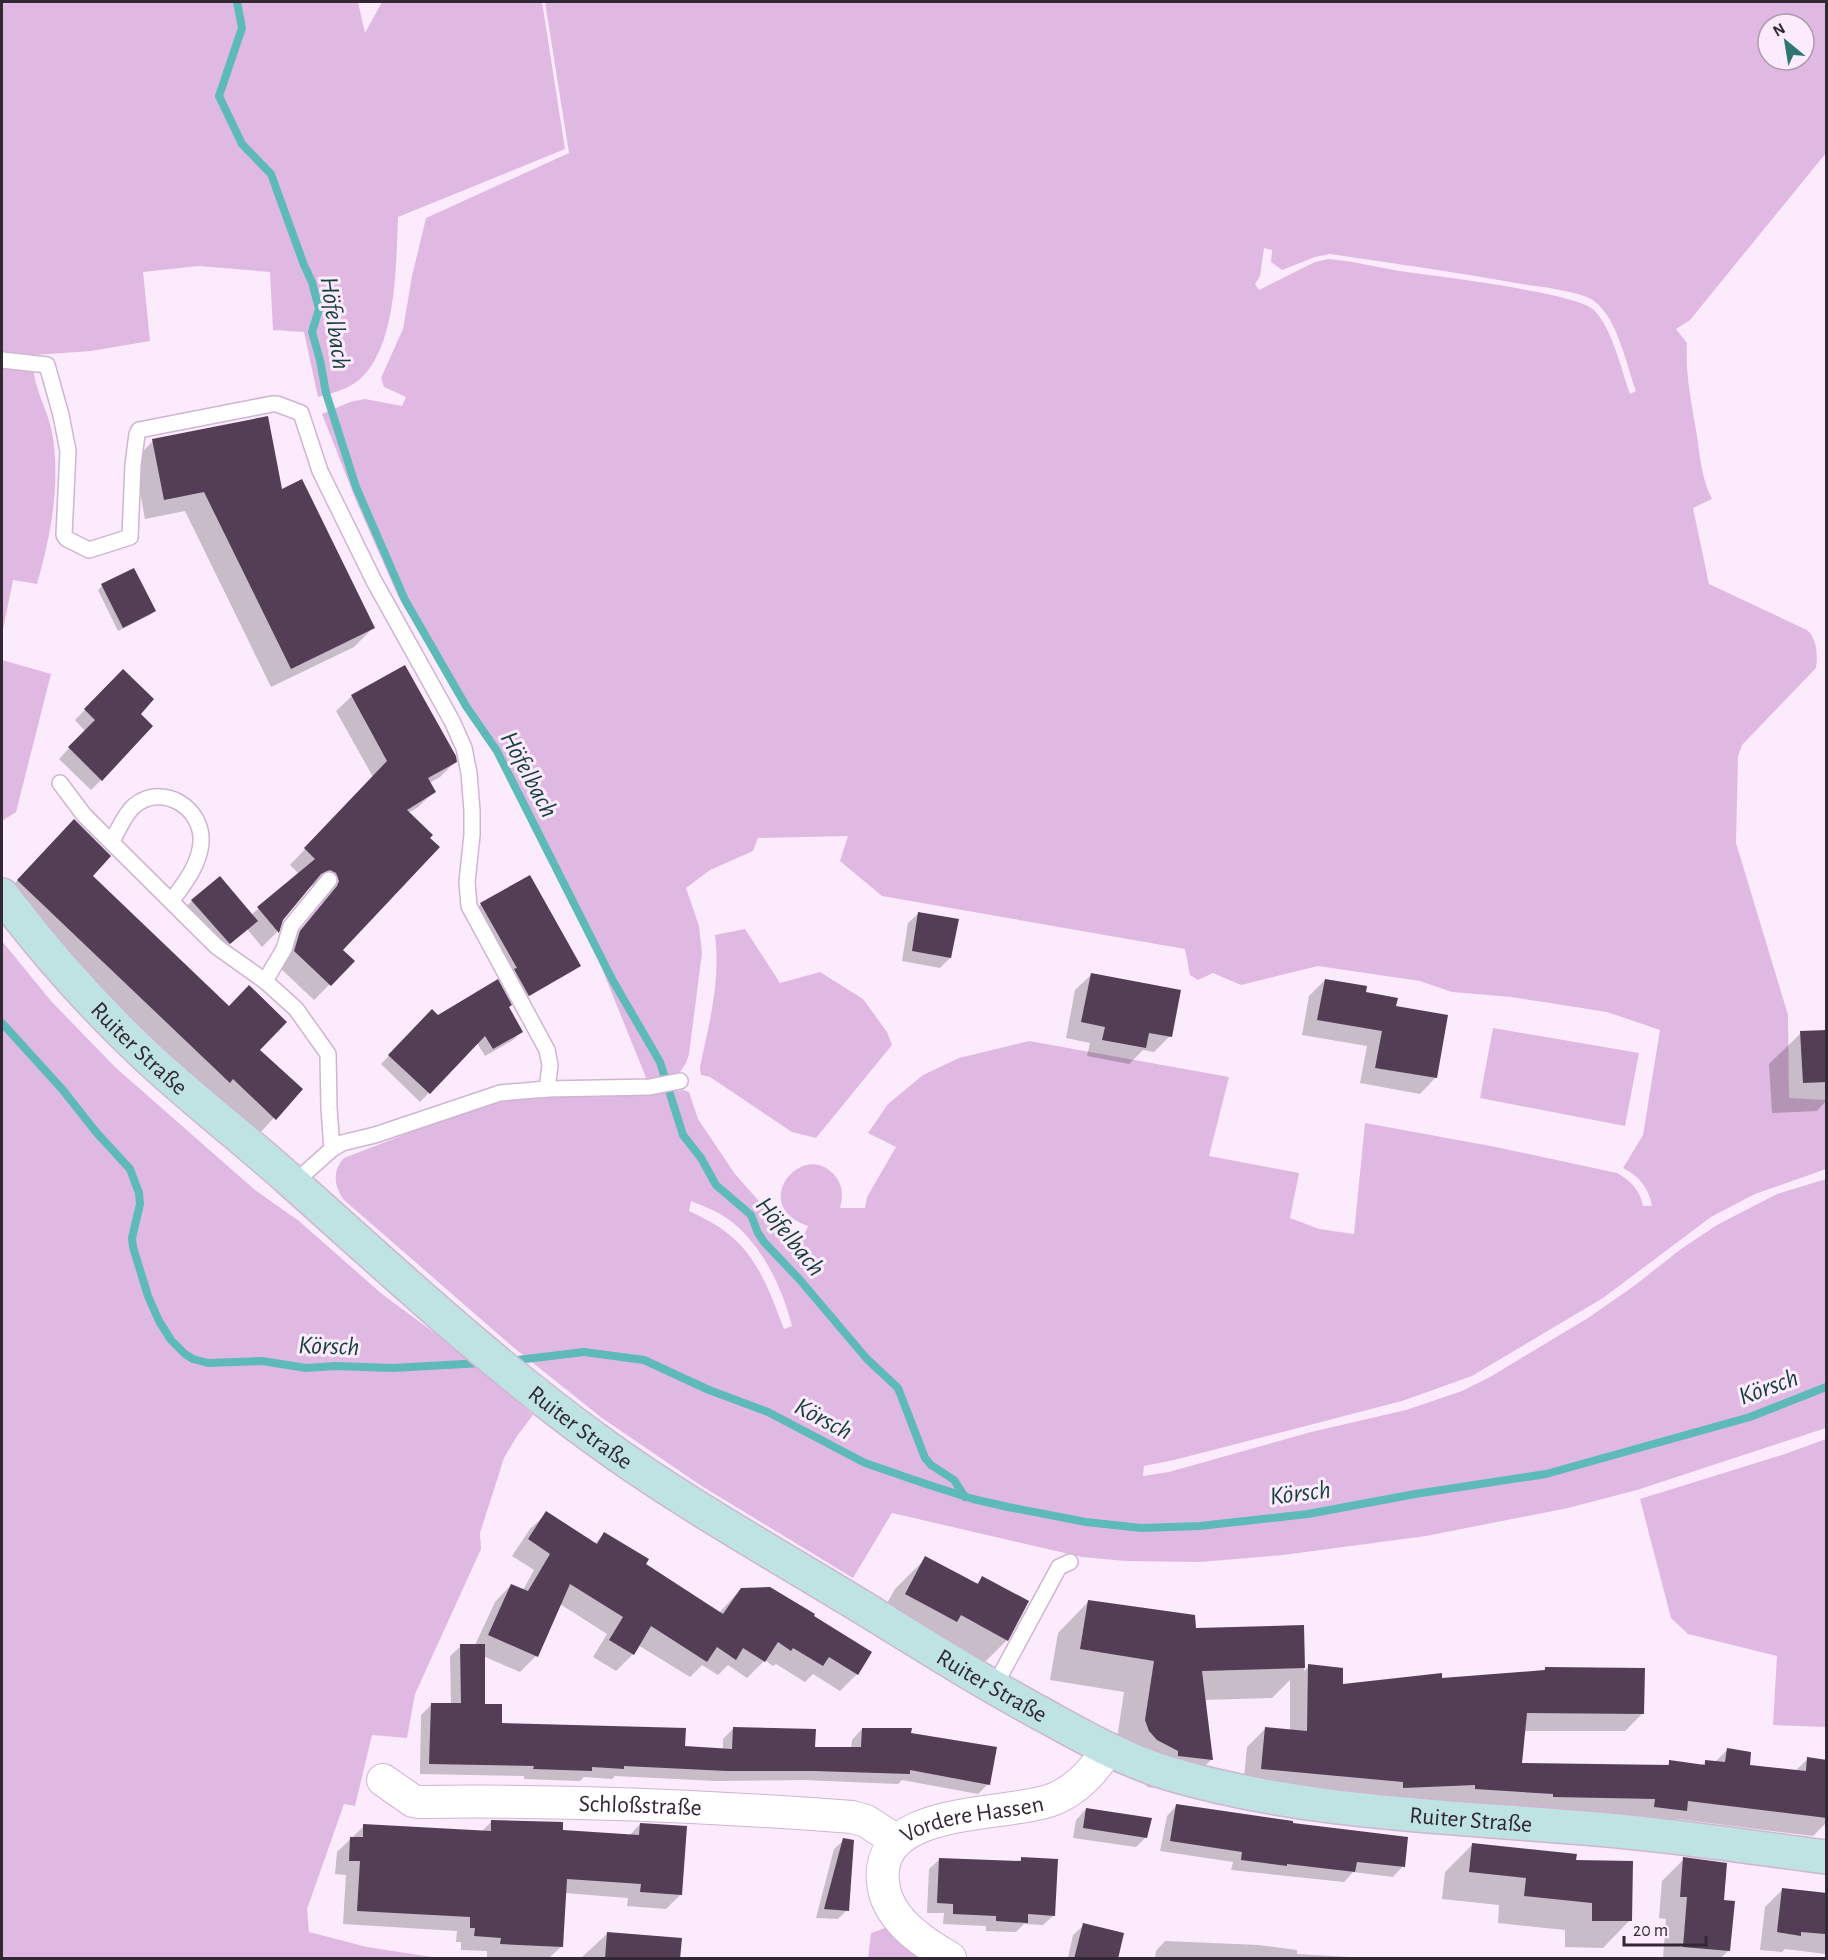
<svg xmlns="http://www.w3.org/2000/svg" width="1828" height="1960" font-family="'Alegreya Sans',sans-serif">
  <rect width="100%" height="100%" fill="#fbebfc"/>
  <g fill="#e0b9e3" fill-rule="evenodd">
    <path d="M 2,2 L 358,2 L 365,33 L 382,2 L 542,2 L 565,149 L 398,217 C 396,264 397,346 360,379 C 349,389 333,393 318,397 L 304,332 L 273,330 L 270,272 L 198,266 L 143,272 L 150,341 L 91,351 L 34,355 C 34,361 33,368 34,374 C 37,393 48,412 52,432 C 61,481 51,536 37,584 L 13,580 L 2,635 Z"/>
    <path d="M 545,2 L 1826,2 L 1826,153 L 1690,320 L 1676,329 L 1687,343 C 1685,375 1692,405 1697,436 C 1700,457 1702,480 1712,499 L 1693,508 L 1709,584 L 1807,630 C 1817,639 1818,655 1816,668 L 1742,745 L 1738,756 L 1736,843 L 1788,1015 L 1789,1098 L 1826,1100 L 1826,1169 L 1755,1194 L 1711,1217 L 1603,1298 L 1472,1376 L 1402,1401 L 1174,1460 L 1144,1466 L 1143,1476 L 1169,1472 L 1311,1432 L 1406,1410 L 1462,1391 L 1490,1377 L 1588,1318 L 1634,1286 L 1681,1249 L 1717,1225 L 1777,1194 L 1826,1179 L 1826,1428 L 1637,1490 L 1568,1508 L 1426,1536 L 1283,1555 L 1200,1562 L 1126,1561 L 1082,1557 L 892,1513 L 853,1578 L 700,1485 L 602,1418 L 513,1347 L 344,1200 C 334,1187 332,1171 344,1158 L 450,1117 L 511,1098 L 613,1093 L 646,1095 L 683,1090 L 689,1092 L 698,1119 L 735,1174 L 773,1217 L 800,1244 L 808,1226 C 746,1205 805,1136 836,1177 C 843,1186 843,1197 840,1208 L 865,1208 L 867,1197 L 896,1147 L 868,1133 L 888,1104 L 923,1075 L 959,1058 L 1029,1041 L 1229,1077 L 1209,1156 L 1299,1173 L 1290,1218 L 1319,1229 L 1354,1234 L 1365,1123 L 1496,1147 L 1617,1173 C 1631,1181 1640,1190 1643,1206 L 1652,1206 C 1649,1188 1639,1176 1623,1168 L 1643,1135 L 1660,1030 L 1607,1012 L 1511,997 L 1452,992 L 1420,981 L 1318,966 L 1241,985 L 1213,973 L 1198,980 L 1190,975 L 1185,949 L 882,896 L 840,861 L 848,836 L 758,838 L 753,851 L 710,870 L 686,888 L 699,926 L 702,953 L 689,1054 L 686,1063 L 680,1072 L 647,1080 L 596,954 L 499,761 L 464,709 L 398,596 L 357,503 L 322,414 L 350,402 L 365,399 L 402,406 L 406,397 L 384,387 L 381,378 L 403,329 L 412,276 L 426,218 L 569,153 ZM 1768,24 L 1804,24 L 1804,60 L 1768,60 ZM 1264,248 L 1272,250 L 1271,262 L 1282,270 L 1315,257 L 1330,254 C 1396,264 1462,273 1528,285 C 1544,287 1582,292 1594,301 C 1618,319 1626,364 1636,391 L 1630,394 C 1621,369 1613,330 1594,310 C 1578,293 1436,276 1406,272 C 1380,268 1354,261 1328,259 L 1315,262 L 1259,290 L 1255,284 L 1260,276 ZM 691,1201 C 703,1206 717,1211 728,1219 C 762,1244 782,1287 792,1326 L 784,1329 C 761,1269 750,1238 689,1211 Z"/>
    <path d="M 2,660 L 51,674 L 16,812 L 2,821 Z"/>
    <path d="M 745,929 L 780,983 L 820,972 L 863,999 L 887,1032 L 892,1045 L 816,1138 L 792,1132 L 710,1077 L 701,1075 L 700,1067 C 709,1023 721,981 715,935 Z"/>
    <path d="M 2,941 L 51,1001 L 115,1067 L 255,1190 L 299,1221 L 382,1294 L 447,1342 L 533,1415 L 517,1436 L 504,1458 L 480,1533 L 481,1549 L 415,1694 L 407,1738 L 372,1735 L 355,1806 L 344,1804 L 307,1909 L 309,1932 L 367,1947 L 439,1958 L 2,1958 Z"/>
    <path d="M 1493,1028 L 1639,1053 L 1625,1126 L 1480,1098 Z"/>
    <path d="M 1826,1439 L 1826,1727 L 1773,1725 L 1777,1656 L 1688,1634 L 1671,1618 L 1640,1499 L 1785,1454 Z"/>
    <path d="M 888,1927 L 921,1958 L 868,1958 L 871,1933 Z"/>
  </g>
  <g fill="#0003">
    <path d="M 153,441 L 281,491 L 374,627 L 354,647 L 271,687 L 185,511 L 145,519 L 134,460 Z"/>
    <path d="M 102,586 L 154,611 L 150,615 L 118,631 L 98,590 Z"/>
    <path d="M 123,671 L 139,714 L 101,780 L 91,790 L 59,759 L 85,731 L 75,720 Z"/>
    <path d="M 352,696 L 455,762 L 440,777 L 429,783 L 434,792 L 418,807 L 408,813 L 340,950 L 353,961 L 314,1000 L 279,967 L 285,948 L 322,903 L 324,898 L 320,888 L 314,885 L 308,887 L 282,919 L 277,932 L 262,947 L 247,929 L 219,953 L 182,911 L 192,901 L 251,915 L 299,874 L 290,865 L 373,777 L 336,711 Z"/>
    <path d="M 56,839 L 257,1050 L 301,1089 L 256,1137 L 211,1100 L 2,897 Z"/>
    <path d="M 481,904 L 579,966 L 574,970 L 524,999 L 476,909 Z"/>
    <path d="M 919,913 L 950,958 L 940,968 L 902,961 L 908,923 Z"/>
    <path d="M 1091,975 L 1170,1036 L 1154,1052 L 1143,1050 L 1129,1064 L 1087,1056 L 1090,1043 L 1066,1038 L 1075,990 Z"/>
    <path d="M 1325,980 L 1364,993 L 1394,1007 L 1446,1016 L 1435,1078 L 1420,1094 L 1360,1083 L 1367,1046 L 1302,1035 L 1309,996 Z"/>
    <path d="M 507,1007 L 522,1032 L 513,1040 L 485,1056 L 477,1043 L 420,1102 L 381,1064 L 432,1011 L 438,1017 Z"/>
    <path d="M 1826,1031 L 1826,1101 L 1817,1111 L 1772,1113 L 1769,1064 L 1801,1033 Z"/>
    <path d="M 547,1513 L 594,1544 L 604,1534 L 644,1565 L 719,1613 L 741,1589 L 857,1674 L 840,1691 L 813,1674 L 805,1682 L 776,1664 L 773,1666 L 765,1660 L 747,1678 L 728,1665 L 718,1675 L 702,1665 L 690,1677 L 638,1645 L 633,1654 L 616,1671 L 593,1657 L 607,1634 L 560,1604 L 536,1656 L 520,1672 L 483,1656 L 484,1705 L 500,1724 L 683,1747 L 723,1750 L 723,1739 L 734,1728 L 813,1749 L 851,1749 L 852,1740 L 862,1729 L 910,1734 L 988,1784 L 978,1794 L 902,1780 L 898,1784 L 803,1780 L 716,1781 L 615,1776 L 612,1779 L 584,1777 L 580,1781 L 524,1779 L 524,1776 L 420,1774 L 421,1715 L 432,1704 L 451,1705 L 450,1656 L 461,1646 L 475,1645 L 495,1602 L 511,1585 L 523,1590 L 534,1570 L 512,1556 L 530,1529 Z"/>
    <path d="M 926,1558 L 975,1585 L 982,1578 L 1007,1640 L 976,1671 L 875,1625 L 895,1589 Z"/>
    <path d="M 1089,1601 L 1195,1629 L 1302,1626 L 1304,1671 L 1309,1666 L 1342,1685 L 1542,1672 L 1545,1669 L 1643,1713 L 1625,1731 L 1524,1731 L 1520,1764 L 1665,1767 L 1670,1762 L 1701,1766 L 1706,1761 L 1715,1762 L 1727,1750 L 1748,1766 L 1795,1771 L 1808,1759 L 1826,1761 L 1826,1823 L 1813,1836 L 1677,1819 L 1667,1829 L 1243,1787 L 1247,1747 L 1265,1729 L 1290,1731 L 1290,1680 L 1272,1698 L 1204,1700 L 1211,1760 L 1180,1791 L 1147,1787 L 1148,1782 L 1115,1752 L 1124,1692 L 1050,1680 L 1058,1633 Z"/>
    <path d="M 1177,1805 L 1403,1866 L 1393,1877 L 1353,1872 L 1344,1882 L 1231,1870 L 1233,1862 L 1160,1851 L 1167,1816 Z"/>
    <path d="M 1086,1809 L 1146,1837 L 1136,1847 L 1073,1838 L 1076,1820 Z"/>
    <path d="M 492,1821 L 561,1831 L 629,1836 L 640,1824 L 680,1895 L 666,1909 L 627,1906 L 628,1898 L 565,1893 L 562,1946 L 549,1958 L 487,1957 L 487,1951 L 461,1950 L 461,1942 L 456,1942 L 457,1931 L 343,1924 L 346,1875 L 335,1874 L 337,1852 L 364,1826 L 481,1832 Z"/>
    <path d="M 844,1840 L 847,1910 L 838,1919 L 816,1918 L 834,1849 Z"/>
    <path d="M 1472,1845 L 1574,1862 L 1630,1920 L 1603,1948 L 1565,1947 L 1565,1930 L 1498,1923 L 1499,1905 L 1442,1899 L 1445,1872 Z"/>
    <path d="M 940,1859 L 1018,1863 L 1021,1859 L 1054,1915 L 1043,1925 L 1024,1924 L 1016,1932 L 986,1931 L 986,1926 L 943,1924 L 944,1913 L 927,1913 L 929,1869 Z"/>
    <path d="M 1684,1859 L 1722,1901 L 1729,1950 L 1721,1958 L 1663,1958 L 1666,1919 L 1659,1918 L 1662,1881 Z"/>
    <path d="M 1783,1889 L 1826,1895 L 1826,1954 L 1785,1949 L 1782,1952 L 1760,1950 L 1765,1907 Z"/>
    <path d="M 1084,1925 L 1116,1958 L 1068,1958 L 1073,1935 Z"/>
    <path d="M 607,1934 L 678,1958 L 581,1958 Z"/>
    <path d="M 1165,1941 L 1259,1945 L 1297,1950 L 1297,1954 L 1368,1958 L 1155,1958 L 1156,1951 Z"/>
  </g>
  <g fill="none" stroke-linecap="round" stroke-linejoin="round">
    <g stroke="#5ebab8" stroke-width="8">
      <path d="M 237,2 L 242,28 L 219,96 L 242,144 L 271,174 L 304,265 L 312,282 L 319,309 L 312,332 L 320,360 L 326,393 L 356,487 L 405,600 L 466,706 L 497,751 L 613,981 L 660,1062 L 683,1135 L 701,1158 L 716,1185 L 751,1215 L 758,1233 L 764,1242 L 800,1280 L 867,1359 L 898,1388 L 925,1458 L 931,1465 L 954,1480 L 965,1497"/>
      <path d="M 2,1023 L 62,1089 L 96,1132 L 130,1169 L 139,1193 L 140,1204 L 132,1238 L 133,1247 L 148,1296 L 159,1321 L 171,1340 L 185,1354 L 193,1359 L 208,1363 L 262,1361 L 306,1368 L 335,1366 L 393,1368 L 482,1363"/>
      <path d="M 509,1361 L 584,1352 L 644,1360 L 709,1390 L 768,1412 L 865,1463 L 926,1484 L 973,1499 L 1008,1507 L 1086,1522 L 1141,1528 L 1200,1526 L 1308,1514 L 1415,1494 L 1546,1474 L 1750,1417 L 1826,1387"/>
    </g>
  </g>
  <g fill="#543e56">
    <path d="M 268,416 L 282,489 L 302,479 L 375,628 L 291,669 L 204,492 L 164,500 L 152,439 Z"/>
    <path d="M 134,568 L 156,611 L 123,628 L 101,584 Z"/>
    <path d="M 405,665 L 456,756 L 457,762 L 428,778 L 436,792 L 407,810 L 433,835 L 430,838 L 440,847 L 343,950 L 355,961 L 331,986 L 294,951 L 300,931 L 337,886 L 339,881 L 336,873 L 330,870 L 321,874 L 283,920 L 279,933 L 257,907 L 315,859 L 304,848 L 387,761 L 351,695 Z"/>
    <path d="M 123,669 L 154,699 L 141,714 L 153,726 L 102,781 L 68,747 L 95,720 L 84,709 Z"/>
    <path d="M 74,819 L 111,856 L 93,876 L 229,1006 L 249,985 L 287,1022 L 260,1050 L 303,1089 L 276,1120 L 233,1079 L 230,1083 L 17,880 Z"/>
    <path d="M 530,875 L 581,966 L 529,996 L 514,969 L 517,968 L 480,903 Z"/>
    <path d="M 220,876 L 258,921 L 230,944 L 191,900 Z"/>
    <path d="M 918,912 L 959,919 L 951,958 L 912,951 Z"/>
    <path d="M 1091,973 L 1181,990 L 1172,1037 L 1149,1033 L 1146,1048 L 1102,1040 L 1105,1027 L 1081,1022 Z"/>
    <path d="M 498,979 L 512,1005 L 509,1007 L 523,1032 L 493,1049 L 485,1036 L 430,1094 L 388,1055 L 432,1009 L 438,1015 Z"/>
    <path d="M 1325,979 L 1367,986 L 1366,992 L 1398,998 L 1396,1006 L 1448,1015 L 1437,1078 L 1375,1068 L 1382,1031 L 1317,1020 Z"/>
    <path d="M 1827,1030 L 1827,1082 L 1803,1083 L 1800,1031 Z"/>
    <path d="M 546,1511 L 597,1544 L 604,1532 L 649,1559 L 646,1564 L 723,1614 L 741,1588 L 770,1587 L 815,1614 L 814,1616 L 872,1652 L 858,1675 L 829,1657 L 823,1666 L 793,1648 L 791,1651 L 778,1642 L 765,1662 L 743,1648 L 736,1660 L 717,1647 L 707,1662 L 651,1626 L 634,1655 L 609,1640 L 623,1617 L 570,1584 L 538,1657 L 488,1635 L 511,1584 L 528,1591 L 550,1554 L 528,1539 Z"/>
    <path d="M 925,1556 L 978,1584 L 982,1576 L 1029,1601 L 1008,1641 L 961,1615 L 957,1622 L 905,1594 Z"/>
    <path d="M 1088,1600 L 1195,1615 L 1196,1628 L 1304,1625 L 1305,1668 L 1202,1671 L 1213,1760 L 1178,1756 L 1178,1751 L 1157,1740 L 1149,1731 L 1145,1720 L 1154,1661 L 1080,1649 Z"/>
    <path d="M 460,1644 L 485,1644 L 485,1704 L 502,1704 L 502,1723 L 686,1728 L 685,1746 L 732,1749 L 733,1727 L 816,1729 L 815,1747 L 861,1747 L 862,1728 L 912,1728 L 911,1733 L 997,1747 L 990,1785 L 910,1770 L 910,1774 L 814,1771 L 727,1771 L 624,1766 L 624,1769 L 592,1767 L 592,1771 L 533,1769 L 534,1766 L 429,1764 L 431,1703 L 461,1703 Z"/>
    <path d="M 1308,1664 L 1343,1668 L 1343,1684 L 1442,1673 L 1442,1678 L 1545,1670 L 1545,1667 L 1645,1668 L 1644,1714 L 1527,1713 L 1522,1763 L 1669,1765 L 1669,1760 L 1705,1765 L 1705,1760 L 1725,1762 L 1727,1748 L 1751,1752 L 1750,1765 L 1806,1771 L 1807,1757 L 1827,1760 L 1827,1818 L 1688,1801 L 1687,1811 L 1654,1807 L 1655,1799 L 1553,1797 L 1553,1794 L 1475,1789 L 1475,1785 L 1403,1788 L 1403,1782 L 1261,1769 L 1265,1727 L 1307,1731 Z"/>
    <path d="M 1176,1804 L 1293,1821 L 1293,1823 L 1408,1837 L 1405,1867 L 1357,1862 L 1355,1872 L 1287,1864 L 1287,1866 L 1241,1860 L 1242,1852 L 1170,1841 Z"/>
    <path d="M 1086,1808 L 1152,1818 L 1147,1838 L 1083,1828 Z"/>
    <path d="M 491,1820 L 563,1822 L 563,1830 L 639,1835 L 640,1823 L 687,1826 L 682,1895 L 640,1892 L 641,1884 L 567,1879 L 563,1947 L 500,1944 L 501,1938 L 474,1936 L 475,1928 L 470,1928 L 470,1917 L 357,1911 L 360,1861 L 349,1861 L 350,1837 L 363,1837 L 363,1824 L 491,1831 Z"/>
    <path d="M 843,1838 L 854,1840 L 849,1911 L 824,1909 Z"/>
    <path d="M 1472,1843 L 1577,1854 L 1576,1860 L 1633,1861 L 1632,1921 L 1592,1921 L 1592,1903 L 1524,1896 L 1526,1878 L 1469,1872 Z"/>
    <path d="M 1021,1857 L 1058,1859 L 1055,1916 L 1028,1914 L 1028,1923 L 996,1921 L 996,1916 L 953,1914 L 953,1904 L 937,1903 L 939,1858 L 1021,1861 Z"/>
    <path d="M 1683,1857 L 1727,1863 L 1724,1900 L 1735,1901 L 1730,1951 L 1683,1947 L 1687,1897 L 1680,1897 Z"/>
    <path d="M 1782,1888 L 1827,1893 L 1825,1934 L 1801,1932 L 1801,1936 L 1777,1932 Z"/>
    <path d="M 1083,1923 L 1124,1933 L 1118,1959 L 1074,1959 Z"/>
    <path d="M 607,1932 L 682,1938 L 680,1959 L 605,1959 Z"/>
  </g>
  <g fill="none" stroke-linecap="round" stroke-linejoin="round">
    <g stroke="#cfb5d2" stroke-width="18">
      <g id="lane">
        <path d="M 2,360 L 47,365 L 61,415 L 68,451 L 64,535 L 67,539 L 89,550 L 130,537 L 133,465 L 137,434 L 139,430 L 272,404 L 277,404 L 301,413 L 320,471 L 374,581 L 452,721 L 464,748 L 469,773 L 472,811 L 472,835 L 467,882 L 469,906 L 547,1050 L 550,1065 L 547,1089"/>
        <path d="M 60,783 L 84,815 L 217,947 L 265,981 L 296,1009 L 328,1054 L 329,1108 L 332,1149"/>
        <path d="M 112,841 C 119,829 124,815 134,806 C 162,782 204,808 201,843 C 199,865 185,883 172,900"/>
        <path d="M 265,981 L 284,949 L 291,926 L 329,880"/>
        <path d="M 294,1183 L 332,1149 L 342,1143 L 375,1135 L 500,1093 L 547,1089 L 650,1087 L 680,1081"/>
        <path d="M 994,1687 L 1059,1567 L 1070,1562"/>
      </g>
    </g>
    <g stroke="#cfb5d2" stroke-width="34">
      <g id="street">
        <path id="s1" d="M 383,1780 L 413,1801 L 419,1802 C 563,1800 708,1806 852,1817 L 866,1821 L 897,1841"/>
        <path id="s2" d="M 950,1958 C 922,1942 886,1918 883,1882 C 875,1804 1007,1818 1054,1799 C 1078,1789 1094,1771 1107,1750"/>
      </g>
    </g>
    <g stroke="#cfb5d2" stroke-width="36">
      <g id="secondary">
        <path id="s3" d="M 2,895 C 45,952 93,1006 145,1055 C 192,1099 243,1138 291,1181 C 390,1269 487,1360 594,1438 C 684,1504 781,1557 875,1615 C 933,1651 991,1687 1051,1719 C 1089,1740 1125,1760 1167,1773 C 1298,1812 1436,1816 1571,1827 C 1656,1833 1741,1846 1826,1857"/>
      </g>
    </g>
    <use href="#lane" stroke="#fff" stroke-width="15"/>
    <use href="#street" stroke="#fff" stroke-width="32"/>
    <use href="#secondary" stroke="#bee3e2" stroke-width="33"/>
  </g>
  <g text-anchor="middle" stroke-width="6" stroke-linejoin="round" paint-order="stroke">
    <g font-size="24" fill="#322833" stroke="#fbebfc">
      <text dy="8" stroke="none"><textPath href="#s3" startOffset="206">Ruiter Straße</textPath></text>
      <text dy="8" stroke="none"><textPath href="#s3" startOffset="788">Ruiter Straße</textPath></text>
      <text dy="8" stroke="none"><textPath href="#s3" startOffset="1274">Ruiter Straße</textPath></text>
      <text dy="8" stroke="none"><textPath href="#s1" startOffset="264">Schloßstraße</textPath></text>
      <text dy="8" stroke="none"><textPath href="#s3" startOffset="1778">Ruiter Straße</textPath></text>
      <text dy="8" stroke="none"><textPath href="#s2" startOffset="230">Vordere Hassen</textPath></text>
    </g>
    <g font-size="26" font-style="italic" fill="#143f3e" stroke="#fbebfc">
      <text transform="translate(336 323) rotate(82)" y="9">Höfelbach</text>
      <text transform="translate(530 774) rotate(62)" y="9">Höfelbach</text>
      <text transform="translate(791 1236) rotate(51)" y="9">Höfelbach</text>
      <text transform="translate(329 1345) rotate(2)" y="9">Körsch</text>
      <text transform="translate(1768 1386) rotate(-20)" y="9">Körsch</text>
      <text transform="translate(824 1418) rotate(28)" y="9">Körsch</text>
      <text transform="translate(1300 1492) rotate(-7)" y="9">Körsch</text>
    </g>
  </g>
  <rect width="1828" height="1960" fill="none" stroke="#322833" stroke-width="6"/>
  <g transform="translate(1786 42) rotate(330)"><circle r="28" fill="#fbebfc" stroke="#ab9dac" stroke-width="1.5"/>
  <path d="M0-4.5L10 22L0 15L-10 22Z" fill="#2c7674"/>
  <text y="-9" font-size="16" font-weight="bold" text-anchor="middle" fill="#322833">N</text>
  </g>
  <path d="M1624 1936v9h82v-9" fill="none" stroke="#322833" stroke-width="3"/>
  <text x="1633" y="1936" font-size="18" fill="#322833" stroke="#fbebfc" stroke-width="4.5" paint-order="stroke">20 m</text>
</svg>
